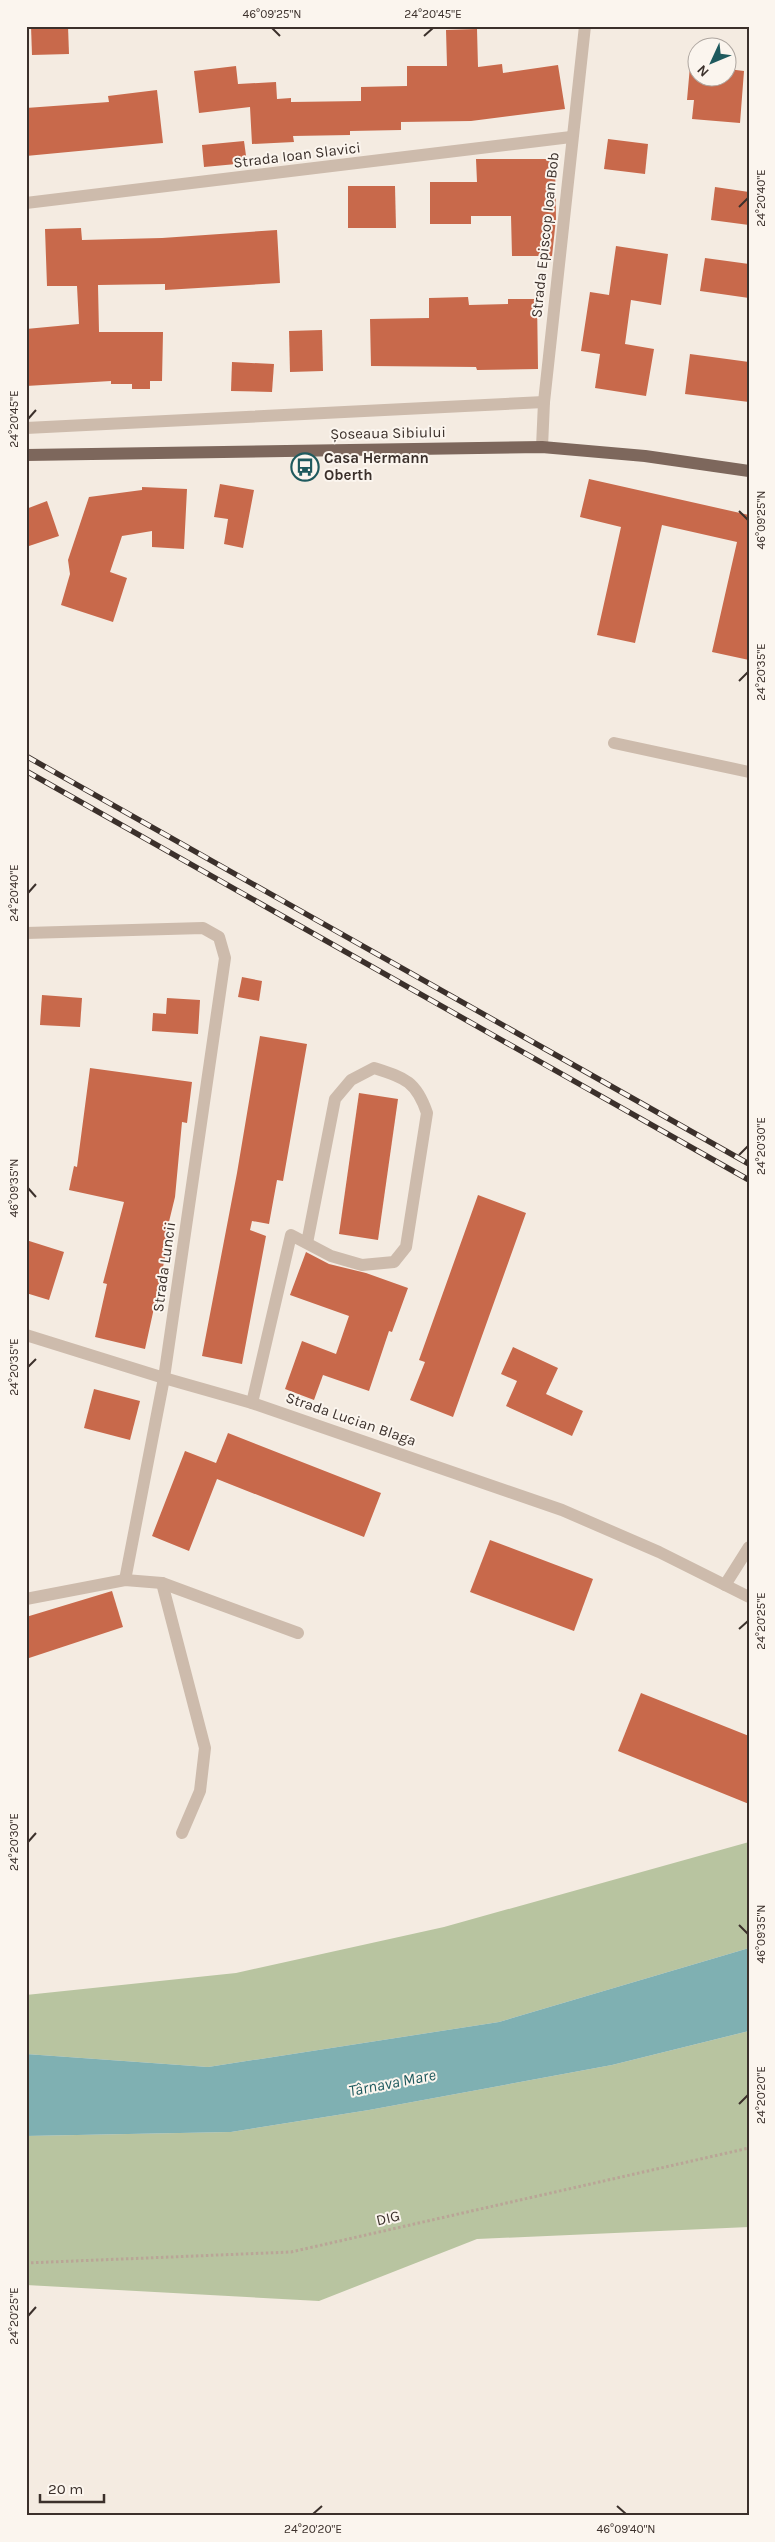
<svg xmlns="http://www.w3.org/2000/svg" width="775" height="2542" font-family="Karla,sans-serif">
  <rect width="100%" height="100%" fill="#f4ebe1"/>
  <g fill="#b8c4a0">
    <path d="M 749,1842 L 749,1948 L 499,2022 L 208,2067 L 26,2054 L 26,1995 L 236,1973 L 444,1927 Z"/>
    <path d="M 749,2031 L 749,2227 L 477,2239 L 319,2301 L 26,2285 L 26,2136 L 231,2132 L 369,2110 L 612,2065 Z"/>
  </g>
  <path fill="#7fb0b2" d="M 749,1948 L 749,2031 L 612,2065 L 369,2110 L 231,2132 L 26,2136 L 26,2054 L 208,2067 L 499,2022 Z"/>
  <g fill="#c8694b">
    <path d="M 31,26 L 68,26 L 69,54 L 32,55 Z"/>
    <path d="M 477,29 L 478,67 L 502,64 L 503,73 L 558,65 L 565,109 L 471,121 L 401,122 L 401,130 L 350,131 L 350,135 L 293,136 L 294,142 L 252,144 L 250,107 L 199,113 L 194,71 L 236,66 L 238,84 L 276,82 L 277,99 L 291,98 L 291,102 L 361,101 L 361,87 L 407,86 L 407,66 L 447,66 L 446,30 Z"/>
    <path d="M 690,66 L 698,67 L 698,78 L 728,78 L 728,69 L 744,71 L 740,123 L 692,119 L 694,100 L 687,100 Z"/>
    <path d="M 157,90 L 163,143 L 26,156 L 26,108 L 109,102 L 108,96 Z"/>
    <path d="M 608,139 L 648,144 L 645,174 L 604,169 Z"/>
    <path d="M 244,141 L 247,163 L 204,167 L 202,145 Z"/>
    <path d="M 476,159 L 555,159 L 556,219 L 552,256 L 512,256 L 511,216 L 471,216 L 471,224 L 430,224 L 430,182 L 477,182 Z"/>
    <path d="M 348,186 L 395,186 L 396,228 L 348,228 Z"/>
    <path d="M 715,187 L 749,192 L 749,225 L 711,220 Z"/>
    <path d="M 81,228 L 82,240 L 162,238 L 277,230 L 280,283 L 165,290 L 165,284 L 98,285 L 99,332 L 163,332 L 162,381 L 150,381 L 150,389 L 132,389 L 132,384 L 111,384 L 111,381 L 26,386 L 26,329 L 79,324 L 77,286 L 47,286 L 45,229 Z"/>
    <path d="M 616,246 L 668,254 L 661,305 L 631,300 L 625,344 L 654,349 L 646,396 L 595,388 L 600,354 L 581,351 L 590,292 L 609,295 Z"/>
    <path d="M 705,258 L 749,264 L 749,298 L 700,291 Z"/>
    <path d="M 468,297 L 469,305 L 508,304 L 508,299 L 537,299 L 538,369 L 477,370 L 476,367 L 371,366 L 370,319 L 429,318 L 429,298 Z"/>
    <path d="M 322,330 L 323,371 L 290,372 L 289,331 Z"/>
    <path d="M 690,354 L 749,362 L 749,402 L 685,394 Z"/>
    <path d="M 232,362 L 274,364 L 272,392 L 231,391 Z"/>
    <path d="M 589,479 L 749,515 L 749,660 L 712,652 L 737,542 L 662,525 L 635,643 L 597,635 L 621,527 L 580,517 Z"/>
    <path d="M 220,484 L 254,490 L 243,548 L 224,544 L 228,519 L 214,517 Z"/>
    <path d="M 142,487 L 187,489 L 184,549 L 152,547 L 152,531 L 122,536 L 110,572 L 127,578 L 113,622 L 61,605 L 70,574 L 68,560 L 89,497 L 142,490 Z"/>
    <path d="M 47,501 L 59,536 L 26,547 L 26,509 Z"/>
    <path d="M 242,977 L 262,981 L 259,1001 L 238,997 Z"/>
    <path d="M 42,995 L 82,998 L 80,1027 L 40,1025 Z"/>
    <path d="M 167,998 L 200,1000 L 198,1034 L 152,1031 L 153,1013 L 166,1014 Z"/>
    <path d="M 260,1036 L 307,1044 L 283,1181 L 277,1180 L 269,1224 L 252,1221 L 250,1230 L 266,1236 L 242,1364 L 202,1356 L 237,1173 Z"/>
    <path d="M 90,1068 L 192,1082 L 187,1123 L 182,1122 L 175,1197 L 166,1234 L 170,1235 L 145,1349 L 95,1337 L 107,1284 L 103,1283 L 124,1202 L 69,1190 L 74,1166 L 77,1167 Z"/>
    <path d="M 359,1093 L 398,1099 L 378,1240 L 339,1234 Z"/>
    <path d="M 478,1195 L 526,1213 L 453,1417 L 410,1400 L 425,1362 L 419,1360 Z"/>
    <path d="M 26,1240 L 64,1252 L 49,1300 L 26,1293 Z"/>
    <path d="M 306,1252 L 329,1264 L 366,1273 L 408,1288 L 392,1332 L 389,1331 L 369,1391 L 323,1375 L 314,1400 L 285,1389 L 302,1341 L 336,1354 L 349,1316 L 290,1295 Z"/>
    <path d="M 513,1347 L 558,1368 L 546,1394 L 583,1411 L 572,1436 L 506,1406 L 517,1381 L 501,1374 Z"/>
    <path d="M 94,1389 L 140,1401 L 130,1440 L 84,1428 Z"/>
    <path d="M 228,1433 L 381,1493 L 364,1537 L 217,1479 L 189,1551 L 152,1536 L 185,1451 L 216,1463 Z"/>
    <path d="M 490,1540 L 593,1579 L 574,1631 L 470,1592 Z"/>
    <path d="M 112,1591 L 123,1627 L 26,1659 L 26,1617 Z"/>
    <path d="M 641,1693 L 749,1736 L 749,1804 L 618,1751 Z"/>
  </g>
  <g fill="none" stroke-linecap="round" stroke-linejoin="round">
    <path stroke="#b9a596" stroke-width="3" stroke-dasharray="2.5 2.5" stroke-linecap="butt" d="M 26,2263 L 291,2252 L 749,2148"/>
    <g stroke="#cdbbac" stroke-width="12">
      <path d="M 26,203 L 571,137"/>
      <path d="M 26,428 L 544,402"/>
      <path d="M 542,447 L 544,402 L 585,26"/>
      <path d="M 614,743 L 749,772"/>
      <path d="M 26,933 L 203,928 L 219,937 L 225,958 L 164,1378 L 125,1580"/>
      <path d="M 26,1335 L 164,1378 L 252,1403 L 562,1510 L 659,1552 L 749,1597"/>
      <path d="M 252,1403 L 291,1235 L 331,1256 L 362,1265 L 394,1262 L 406,1247 L 427,1113 C 416,1081 405,1078 374,1068 L 351,1080 L 335,1099 L 307,1243"/>
      <path d="M 162,1583 L 205,1748 L 200,1791 L 182,1833"/>
      <path d="M 725,1585 L 749,1547"/>
      <path d="M 26,1599 L 125,1580 L 162,1583 L 298,1633"/>
    </g>
    <path stroke="#7d675c" stroke-width="12" d="M 26,455 L 542,447 L 645,456 L 749,471"/>
    <g stroke="#3b302b" stroke-width="5.5">
      <g id="rail">
        <path d="M 26,756 L 749,1164"/>
        <path d="M 26,771 L 749,1180"/>
      </g>
    </g>
    <use href="#rail" stroke="#fbf5ee" stroke-width="4" stroke-dasharray="11" stroke-linecap="butt"/>
  </g>
  <path fill="none" stroke="#3b302b" stroke-width="2" d="M 272,28 L 280,36M 424,36 L 433,28M 739,207 L 748,198M 28,419 L 36,410M 739,511 L 748,520M 739,681 L 748,672M 28,893 L 36,884M 739,1155 L 748,1146M 28,1188 L 36,1197M 28,1367 L 36,1359M 739,1629 L 748,1621M 28,1842 L 36,1833M 739,1925 L 748,1934M 739,2104 L 748,2095M 28,2316 L 36,2307M 617,2506 L 626,2514M 313,2514 L 322,2506"/>
  <defs>
    <g id="bus-ring" transform="scale(1.4375)"><circle r="9.5" fill="#fbf5ee" stroke="#1f5a5e" stroke-width="1.5"/><path d="M-5-6H5V4H4V6H2V4H-2V6H-4V4H-5ZM-3.5-4V0h7V-4ZM-3.5 1.2v1.5H-2V1.2ZM2 1.2v1.5H3.5V1.2Z" fill="#1f5a5e"/></g>
  </defs>
  <g fill-rule="evenodd">
    <use href="#bus-ring" x="305" y="467"/>
  </g>
  <g text-anchor="middle" stroke-width="4" stroke-linejoin="round" paint-order="stroke">
    <g font-size="15" fill="#3b302b" stroke="#fbf5ee">
      <text transform="translate(297 155) rotate(-7)" y="5">Strada Ioan Slavici</text>
      <text transform="translate(545 235) rotate(-84)" y="5">Strada Episcop Ioan Bob</text>
      <text transform="translate(388 433) rotate(-1)" y="5">Șoseaua Sibiului</text>
      <text transform="translate(164 1267) rotate(-82)" y="5">Strada Luncii</text>
      <text transform="translate(351 1419) rotate(19)" y="5">Strada Lucian Blaga</text>
      <text transform="translate(388 2218) rotate(-13)" y="5">DIG</text>
    </g>
    <g font-size="15" font-weight="bold" fill="#3b302b" stroke="#fbf5ee" text-anchor="start">
      <text x="324" y="463">Casa Hermann<tspan x="324" dy="17">Oberth</tspan></text>
    </g>
    <g font-size="16" font-style="italic" fill="#1f5a5e" stroke="#fbf5ee">
      <text transform="translate(392 2082) rotate(-11)" y="6">Târnava Mare</text>
    </g>
  </g>
  <rect width="775" height="2542" fill="none" stroke="#fbf5ee" stroke-width="55"/>
  <g transform="translate(712 62) rotate(226)"><circle r="24" fill="#fbf5ee" stroke="#aea6a0"/>
  <path d="M0-4L9 19L0 12L-9 19Z" fill="#1f5a5e"/>
  <text y="-8" font-size="14" font-weight="bold" text-anchor="middle" fill="#3b302b">N</text>
  </g>
  <path d="M40 2494v8h64v-8" fill="none" stroke="#3b302b" stroke-width="2.5"/>
  <text x="48" y="2494" font-size="15" fill="#3b302b" stroke="#fbf5ee" stroke-width="4" paint-order="stroke">20 m</text>
  <rect x="28" y="28" width="720" height="2486" fill="none" stroke="#3b302b" stroke-width="2"/>
  <g font-size="12" text-anchor="middle" fill="#3b302b">
    <text x="272" y="18">46°09'25"N</text>
    <text x="433" y="18">24°20'45"E</text>
    <text transform="translate(761 198) rotate(-90)" y="4">24°20'40"E</text>
    <text transform="translate(14 419) rotate(-90)" y="4">24°20'45"E</text>
    <text transform="translate(761 520) rotate(-90)" y="4">46°09'25"N</text>
    <text transform="translate(761 672) rotate(-90)" y="4">24°20'35"E</text>
    <text transform="translate(14 893) rotate(-90)" y="4">24°20'40"E</text>
    <text transform="translate(761 1146) rotate(-90)" y="4">24°20'30"E</text>
    <text transform="translate(14 1188) rotate(-90)" y="4">46°09'35"N</text>
    <text transform="translate(14 1367) rotate(-90)" y="4">24°20'35"E</text>
    <text transform="translate(761 1621) rotate(-90)" y="4">24°20'25"E</text>
    <text transform="translate(14 1842) rotate(-90)" y="4">24°20'30"E</text>
    <text transform="translate(761 1934) rotate(-90)" y="4">46°09'35"N</text>
    <text transform="translate(761 2095) rotate(-90)" y="4">24°20'20"E</text>
    <text transform="translate(14 2316) rotate(-90)" y="4">24°20'25"E</text>
    <text x="313" y="2533">24°20'20"E</text>
    <text x="626" y="2533">46°09'40"N</text>
  </g>
</svg>
